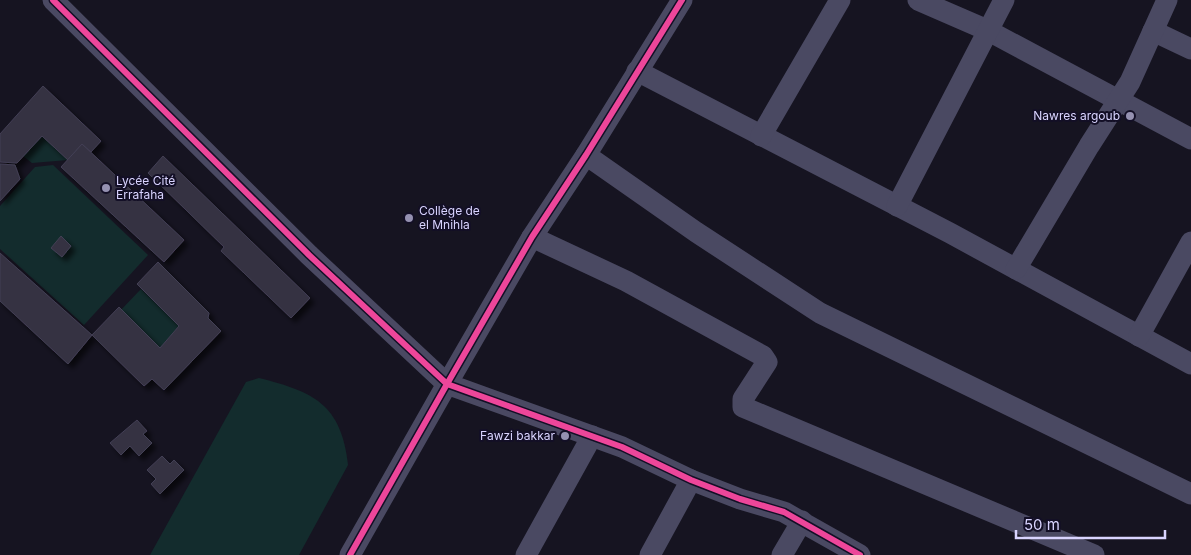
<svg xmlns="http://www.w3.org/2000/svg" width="1191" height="555" font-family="Inter,sans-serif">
  <defs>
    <filter id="shadow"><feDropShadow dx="4.5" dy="4.5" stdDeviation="2.5" flood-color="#0009"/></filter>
  </defs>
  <rect width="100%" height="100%" fill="#161421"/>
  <g fill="#132c2d">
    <path d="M 42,136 L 68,160 L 32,163 L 23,156 Z"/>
    <path d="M 53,165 L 148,255 L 84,325 L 0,249 L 0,206 L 35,167 Z"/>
    <path d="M 141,289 L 179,326 L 160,348 L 121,310 Z"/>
    <path d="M 259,378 C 314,392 341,404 348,465 L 299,555 L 150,555 L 246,382 Z"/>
  </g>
  <g fill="#343243" stroke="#433f54" filter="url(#shadow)">
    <path d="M 43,86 L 101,141 L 91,152 L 82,144 L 68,160 L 42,136 L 17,163 L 0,162 L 0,134 Z"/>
    <path d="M 82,144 L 184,240 L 164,262 L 61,167 Z"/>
    <path d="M 163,156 L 310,298 L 291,318 L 221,251 L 224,247 L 148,173 Z"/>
    <path d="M 0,164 L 15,165 L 20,179 L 0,201 Z"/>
    <path d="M 61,236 L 71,246 L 62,257 L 51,248 Z"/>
    <path d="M 0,253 L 92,335 L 68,364 L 0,301 Z"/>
    <path d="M 158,262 L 209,313 L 208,318 L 221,331 L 164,390 L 152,379 L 144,386 L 92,335 L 119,307 L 160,348 L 179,326 L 137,284 Z"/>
    <path d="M 137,420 L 147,431 L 143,434 L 152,443 L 139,456 L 130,446 L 121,455 L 110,443 Z"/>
    <path d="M 162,456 L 170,464 L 174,460 L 184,470 L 160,494 L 151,484 L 156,479 L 147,470 Z"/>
  </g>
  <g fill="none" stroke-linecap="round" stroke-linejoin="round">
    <g stroke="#4a4962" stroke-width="21">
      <path d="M 53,0 L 309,255 L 447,384 L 350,555"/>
      <path d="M 682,0 L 586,155 L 532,237 L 447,384 L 622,447 L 691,480 L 740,499 L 784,512 L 860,555"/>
      <path d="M 918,0 L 987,30 L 1191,139"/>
      <path d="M 1153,31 L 1191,49"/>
      <path d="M 637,71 L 950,233 L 1191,364"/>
      <path d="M 761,136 L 840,0"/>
      <path d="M 586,155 L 696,232 L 820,313 L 1191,494"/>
      <path d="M 897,206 L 1004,0"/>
      <path d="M 532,237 L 626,281 L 763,356 L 767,362 L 743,399 L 743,407 L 1094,555"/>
      <path d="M 1016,269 L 1089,146 L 1130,82 L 1167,0"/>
      <path d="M 1139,336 L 1191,242"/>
      <path d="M 526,555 L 592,436"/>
      <path d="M 650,555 L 691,480"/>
      <path d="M 782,555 L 802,521"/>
    </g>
    <g stroke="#130f26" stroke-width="9">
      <g id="cycleway">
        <path d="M 53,0 L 309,255 L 447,384 L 350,555"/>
        <path d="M 682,0 L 586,155 L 532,237 L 447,384 L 622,447 L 691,480 L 740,499 L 784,512 L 860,555"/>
      </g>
    </g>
    <use href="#cycleway" stroke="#ed469a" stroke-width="6"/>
  </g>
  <g fill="#9591b1" stroke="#130f26" stroke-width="2">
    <circle cx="1130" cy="116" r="5"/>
    <circle cx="106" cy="188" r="5"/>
    <circle cx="409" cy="218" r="5"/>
    <circle cx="565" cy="436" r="5"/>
  </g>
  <g text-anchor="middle" stroke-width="4" stroke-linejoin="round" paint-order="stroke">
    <g font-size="12" fill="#d9d4ff" stroke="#130f26" text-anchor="end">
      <text x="1120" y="120">Nawres argoub</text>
      <text x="116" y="185" text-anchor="start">Lycée Cité<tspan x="116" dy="14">Errafaha</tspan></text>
      <text x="419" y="215" text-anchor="start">Collège de<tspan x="419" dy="14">el Mnihla</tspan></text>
      <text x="555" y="440">Fawzi bakkar</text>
    </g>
  </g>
  <path d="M1016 530v8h149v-8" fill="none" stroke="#d9d4ff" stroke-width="2.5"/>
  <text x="1024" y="530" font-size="15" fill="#d9d4ff" stroke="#130f26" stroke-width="4" paint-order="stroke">50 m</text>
</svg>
